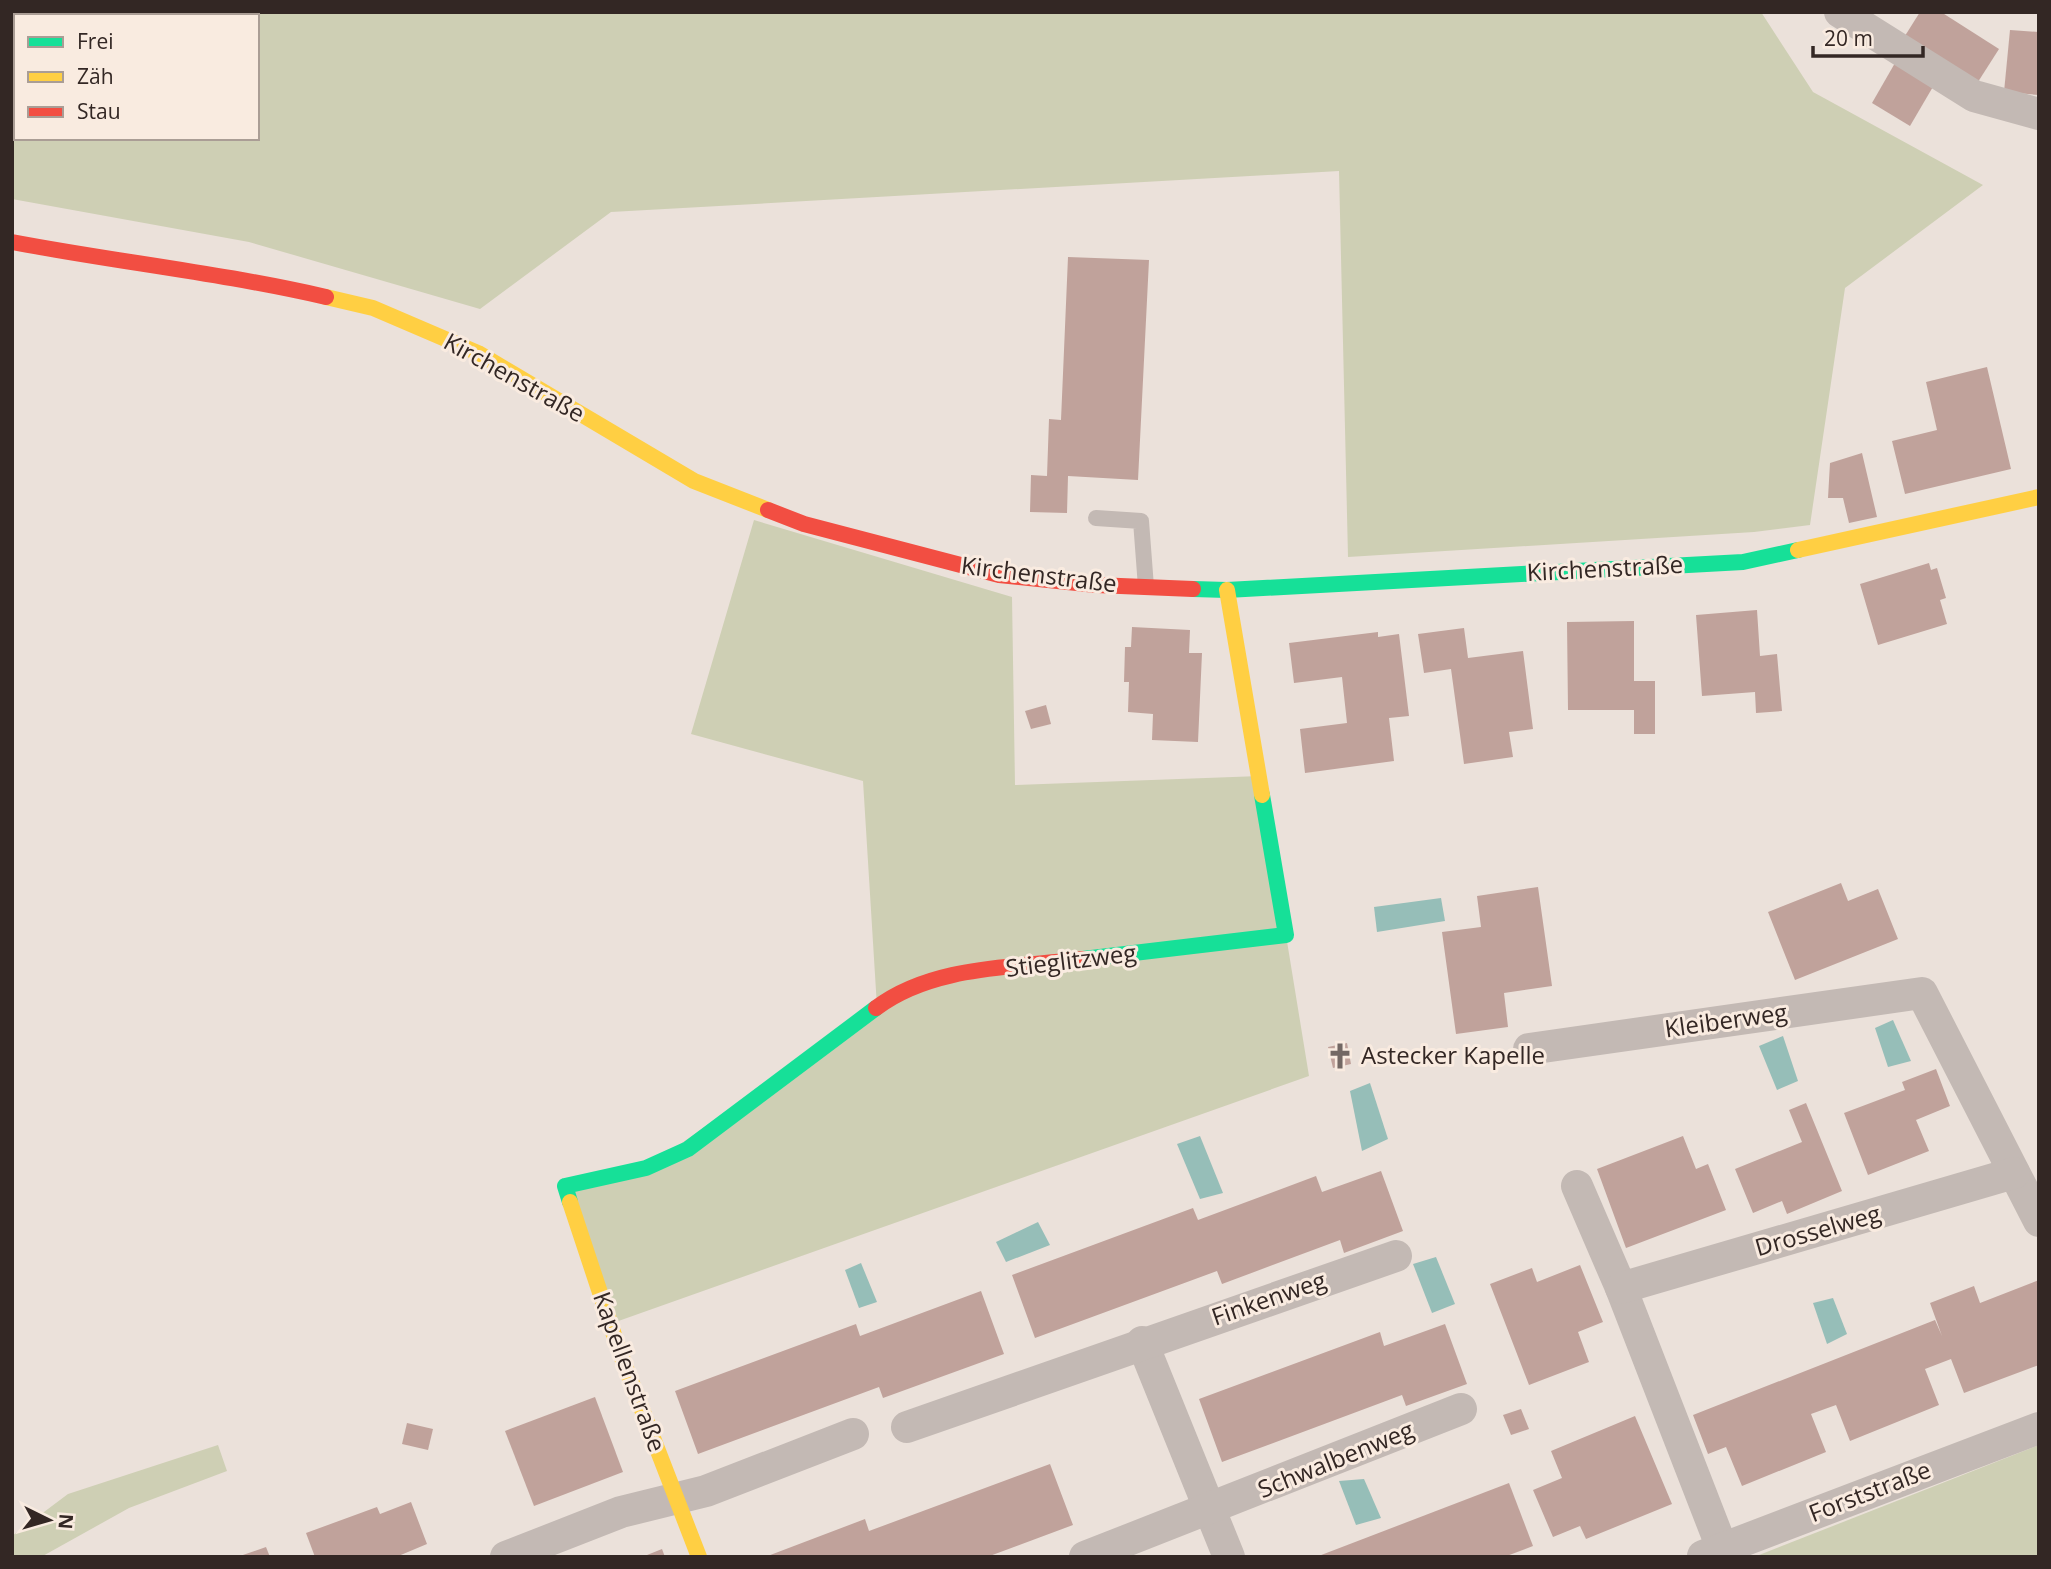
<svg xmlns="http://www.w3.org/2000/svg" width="2051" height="1569" font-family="'Open Sans',sans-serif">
  <rect width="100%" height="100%" fill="#ebe1da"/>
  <g fill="#cecfb4" fill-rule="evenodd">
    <path d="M 12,12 L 1761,12 L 1813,92 L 1983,185 L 1845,288 L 1810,525 L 1754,532 L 1348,557 L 1339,171 L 611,212 L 480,309 L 249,242 L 12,199 ZM 16,16 L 257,16 L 257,138 L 16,138 Z"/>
    <path d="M 754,520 L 1012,597 L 1015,785 L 1260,776 L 1309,1076 L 610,1324 L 565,1186 L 646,1168 L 877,1007 L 863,781 L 691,734 Z"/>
    <path d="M 218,1445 L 227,1471 L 129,1508 L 41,1557 L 12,1557 L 12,1536 L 68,1494 Z"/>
    <path d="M 2039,1445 L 2039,1557 L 1754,1557 Z"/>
  </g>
  <g fill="#96beb8">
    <path d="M 1441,898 L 1445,921 L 1377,932 L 1374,907 Z"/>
    <path d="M 1893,1020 L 1911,1061 L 1888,1067 L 1875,1028 Z"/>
    <path d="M 1783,1036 L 1798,1081 L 1777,1090 L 1759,1046 Z"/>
    <path d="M 1370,1083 L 1388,1139 L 1362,1151 L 1350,1091 Z"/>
    <path d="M 1200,1136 L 1223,1193 L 1200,1199 L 1177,1144 Z"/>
    <path d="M 1038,1222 L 1050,1245 L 1006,1262 L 996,1242 Z"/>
    <path d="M 1436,1257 L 1455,1304 L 1432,1313 L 1413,1264 Z"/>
    <path d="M 861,1263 L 877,1302 L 859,1308 L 845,1270 Z"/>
    <path d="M 1833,1298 L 1847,1334 L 1827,1344 L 1813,1303 Z"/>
    <path d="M 1364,1479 L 1381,1518 L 1356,1525 L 1339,1481 Z"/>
  </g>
  <g fill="#c0a29b">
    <path d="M 1920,12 L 1941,12 L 1999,49 L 1976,85 L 1903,39 Z"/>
    <path d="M 2010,30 L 2039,32 L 2039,95 L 2004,92 Z"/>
    <path d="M 1895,63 L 1934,85 L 1910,126 L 1872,103 Z"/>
    <path d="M 1068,257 L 1149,260 L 1138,480 L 1068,476 L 1067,513 L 1030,512 L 1031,475 L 1047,476 L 1049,419 L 1061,420 Z"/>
    <path d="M 1987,367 L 2011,469 L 1905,494 L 1892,441 L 1937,430 L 1926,382 Z"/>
    <path d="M 1862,453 L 1877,517 L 1849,523 L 1843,498 L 1828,498 L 1830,463 Z"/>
    <path d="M 1929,563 L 1931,570 L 1937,568 L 1946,598 L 1940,600 L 1947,624 L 1878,645 L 1860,584 Z"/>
    <path d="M 1757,610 L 1760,656 L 1777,654 L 1782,711 L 1756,713 L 1755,692 L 1702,696 L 1696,615 Z"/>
    <path d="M 1634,621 L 1634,681 L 1655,681 L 1655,734 L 1634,734 L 1634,710 L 1568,710 L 1567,622 Z"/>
    <path d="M 1132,627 L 1190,630 L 1189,653 L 1202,653 L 1198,742 L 1152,740 L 1153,714 L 1128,712 L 1129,682 L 1124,682 L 1125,647 L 1131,647 Z"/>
    <path d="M 1464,628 L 1468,658 L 1523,651 L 1533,729 L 1509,732 L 1513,757 L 1464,764 L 1451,669 L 1424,673 L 1418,634 Z"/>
    <path d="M 1378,632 L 1378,637 L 1399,634 L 1409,716 L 1389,718 L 1394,761 L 1305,773 L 1300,729 L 1347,723 L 1342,677 L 1294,683 L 1289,643 Z"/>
    <path d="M 1046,705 L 1051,724 L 1031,729 L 1025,711 Z"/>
    <path d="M 1841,883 L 1848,901 L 1878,889 L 1898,939 L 1795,980 L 1768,912 Z"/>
    <path d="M 1538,887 L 1552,986 L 1504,993 L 1508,1027 L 1456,1034 L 1442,932 L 1481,927 L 1477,896 Z"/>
    <path d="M 1347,1043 L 1351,1064 L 1333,1068 L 1328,1047 Z"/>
    <path d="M 1936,1069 L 1950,1106 L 1916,1120 L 1929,1151 L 1868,1175 L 1844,1113 L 1905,1090 L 1902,1082 Z"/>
    <path d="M 1806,1103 L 1842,1191 L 1787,1214 L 1782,1201 L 1753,1213 L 1735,1169 L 1802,1142 L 1789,1110 Z"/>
    <path d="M 1683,1136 L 1696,1169 L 1708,1164 L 1726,1210 L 1626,1248 L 1597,1169 Z"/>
    <path d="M 1381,1171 L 1403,1231 L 1344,1253 L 1340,1240 L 1222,1284 L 1217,1271 L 1035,1338 L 1012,1275 L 1193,1208 L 1198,1220 L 1316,1176 L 1322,1192 Z"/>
    <path d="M 1580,1265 L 1603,1322 L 1578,1332 L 1589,1362 L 1529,1385 L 1490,1284 L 1532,1268 L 1537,1282 Z"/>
    <path d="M 2039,1280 L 2039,1365 L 1964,1393 L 1951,1359 L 1925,1369 L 1939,1405 L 1850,1441 L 1836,1405 L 1811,1414 L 1826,1452 L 1742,1486 L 1726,1447 L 1708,1454 L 1693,1415 L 1935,1320 L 1942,1336 L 1930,1303 L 1974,1286 L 1980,1303 Z"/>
    <path d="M 981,1291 L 1004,1354 L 883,1398 L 879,1387 L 698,1454 L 675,1391 L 856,1324 L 860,1336 Z"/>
    <path d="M 1445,1324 L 1467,1384 L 1406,1406 L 1402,1395 L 1222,1462 L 1199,1399 L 1380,1332 L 1384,1346 Z"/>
    <path d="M 595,1397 L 623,1472 L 534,1506 L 505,1431 Z"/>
    <path d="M 1521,1409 L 1529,1429 L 1511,1435 L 1503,1415 Z"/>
    <path d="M 1635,1416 L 1672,1504 L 1586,1539 L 1580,1526 L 1553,1537 L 1533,1490 L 1562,1478 L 1551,1451 Z"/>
    <path d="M 407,1423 L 433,1429 L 428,1450 L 402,1444 Z"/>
    <path d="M 1050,1464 L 1073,1525 L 987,1557 L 765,1557 L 865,1519 L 869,1531 Z"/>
    <path d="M 1509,1483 L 1533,1546 L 1504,1557 L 1316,1557 Z"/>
    <path d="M 411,1502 L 427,1544 L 396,1557 L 315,1557 L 306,1533 L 377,1507 L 380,1514 Z"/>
    <path d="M 266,1547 L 270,1557 L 240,1557 L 240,1556 Z"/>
    <path d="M 662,1549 L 665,1557 L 642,1557 Z"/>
  </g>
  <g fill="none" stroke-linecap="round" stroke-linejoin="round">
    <path stroke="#c3b9b4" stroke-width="16" d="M 1096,518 L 1141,521 L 1146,587"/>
    <g stroke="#c3b9b4" stroke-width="32">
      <path d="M 1840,12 L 1974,96 L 2039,114"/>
      <path d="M 1529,1049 L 1922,993 L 2039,1221"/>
      <path d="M 1577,1186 L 1621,1288 L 1722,1548"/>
      <path d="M 1621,1288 L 2014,1173"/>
      <path d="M 1142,1342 L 1229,1557"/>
      <path d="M 907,1427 L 1396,1256"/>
      <path d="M 1703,1556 L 2039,1428"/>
      <path d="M 506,1557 L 621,1512 L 706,1491 L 853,1434"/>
      <path d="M 1085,1557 L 1461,1409"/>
    </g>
    <g stroke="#16e098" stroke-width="16">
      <path d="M 1193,589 L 1227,590 L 1743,562 L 1798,550"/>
      <path d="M 1083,959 L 1286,935 L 1262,795"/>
      <path d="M 570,1202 L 565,1186 L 646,1168 L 688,1149 L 876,1008"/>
    </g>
    <g stroke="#ffcf43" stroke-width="16">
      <path d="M 326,297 L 373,308 L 478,353 L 694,481 L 768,510"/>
      <path d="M 1798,550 L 2039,497"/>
      <path d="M 1227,590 L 1262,795"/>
      <path d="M 570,1202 L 619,1350 L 699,1557"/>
    </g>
    <g stroke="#f24e42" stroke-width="16">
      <path d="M 12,242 C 117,262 222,273 326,297"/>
      <path d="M 768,510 L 804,524 L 999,575 L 1096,585 L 1193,589"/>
      <path d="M 876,1008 C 933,965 1014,968 1083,959"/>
    </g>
  </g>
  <defs>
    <g id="church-bare" transform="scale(2.1)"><path d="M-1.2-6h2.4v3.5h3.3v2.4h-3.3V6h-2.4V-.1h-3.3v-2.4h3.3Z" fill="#736864" stroke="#f9ebe0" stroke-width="2.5" paint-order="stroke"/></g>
  </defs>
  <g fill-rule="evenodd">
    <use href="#church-bare" x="1340" y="1056"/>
  </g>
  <g text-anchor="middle" stroke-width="6" stroke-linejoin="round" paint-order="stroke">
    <g font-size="24" fill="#332724" stroke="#f9ebe0">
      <text transform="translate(514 378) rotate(29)" y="8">Kirchenstraße</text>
      <text transform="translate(1605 569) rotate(-3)" y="8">Kirchenstraße</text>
      <text transform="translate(1039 575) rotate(7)" y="8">Kirchenstraße</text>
      <text transform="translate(1071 961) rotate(-7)" y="8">Stieglitzweg</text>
      <text transform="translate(1726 1021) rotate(-8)" y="8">Kleiberweg</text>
      <text transform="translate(1818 1231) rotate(-16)" y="8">Drosselweg</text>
      <text transform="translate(1269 1299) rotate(-19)" y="8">Finkenweg</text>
      <text transform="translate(629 1372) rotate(70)" y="8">Kapellenstraße</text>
      <text transform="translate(1336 1460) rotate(-22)" y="8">Schwalbenweg</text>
      <text transform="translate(1870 1492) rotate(-21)" y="8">Forststraße</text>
    </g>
    <g font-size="24" fill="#332724" stroke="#f9ebe0" text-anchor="start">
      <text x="1361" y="1064">Astecker Kapelle</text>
    </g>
  </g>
  <rect width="2051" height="1569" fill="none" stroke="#332724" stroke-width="28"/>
  <rect x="14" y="14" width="245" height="126" fill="#f9ebe0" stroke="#aa9d95" stroke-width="2"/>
  <rect x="28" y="37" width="35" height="10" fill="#16e098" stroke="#aa9d95" stroke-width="2"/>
  <text x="77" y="49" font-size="21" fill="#332724">Frei</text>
  <rect x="28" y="72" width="35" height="10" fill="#ffcf43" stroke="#aa9d95" stroke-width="2"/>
  <text x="77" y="84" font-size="21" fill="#332724">Zäh</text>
  <rect x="28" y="107" width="35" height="10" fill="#f24e42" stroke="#aa9d95" stroke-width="2"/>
  <text x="77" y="119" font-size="21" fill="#332724">Stau</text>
  <g transform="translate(49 1520) rotate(95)" stroke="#f9ebe0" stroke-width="5" paint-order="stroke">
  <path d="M0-5L12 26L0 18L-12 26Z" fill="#332724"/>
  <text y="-10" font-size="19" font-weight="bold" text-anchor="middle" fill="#332724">N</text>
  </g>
  <path d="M1813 46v10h110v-10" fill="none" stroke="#332724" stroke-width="3.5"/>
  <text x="1824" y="46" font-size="21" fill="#332724" stroke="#f9ebe0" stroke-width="5" paint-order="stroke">20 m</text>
</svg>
